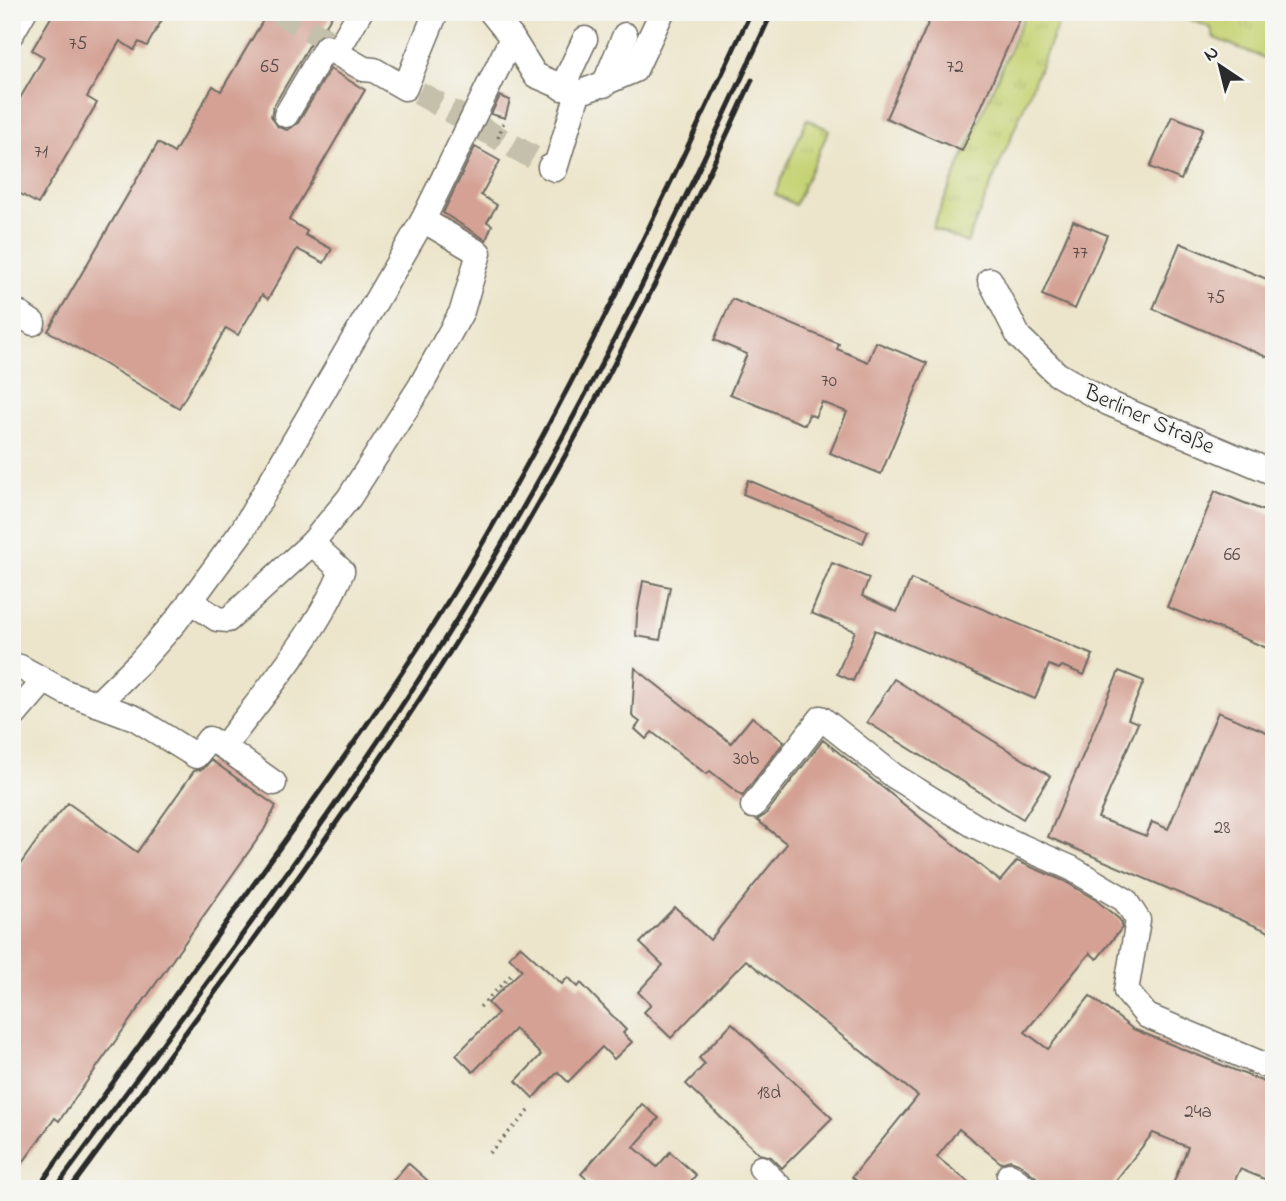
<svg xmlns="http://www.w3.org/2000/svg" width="1286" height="1201" font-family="'Indie Flower',sans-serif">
  <defs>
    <pattern id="grass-tufts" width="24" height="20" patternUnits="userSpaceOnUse" patternTransform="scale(1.75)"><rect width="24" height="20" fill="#c6d375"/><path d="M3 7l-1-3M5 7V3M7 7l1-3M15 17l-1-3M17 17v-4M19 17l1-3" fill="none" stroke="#aab565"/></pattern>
  </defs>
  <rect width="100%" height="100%" fill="#f6f6f2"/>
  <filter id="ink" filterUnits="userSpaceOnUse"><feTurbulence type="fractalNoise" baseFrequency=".0143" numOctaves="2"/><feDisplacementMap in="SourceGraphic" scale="14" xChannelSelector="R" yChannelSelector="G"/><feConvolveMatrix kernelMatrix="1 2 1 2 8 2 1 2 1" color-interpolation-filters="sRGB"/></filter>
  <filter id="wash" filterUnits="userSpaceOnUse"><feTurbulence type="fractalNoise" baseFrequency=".00686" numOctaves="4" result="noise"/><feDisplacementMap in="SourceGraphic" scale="28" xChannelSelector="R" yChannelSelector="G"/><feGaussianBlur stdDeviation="1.57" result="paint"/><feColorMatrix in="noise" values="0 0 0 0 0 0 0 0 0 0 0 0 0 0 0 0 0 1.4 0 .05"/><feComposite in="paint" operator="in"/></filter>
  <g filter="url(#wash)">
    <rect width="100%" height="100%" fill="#ece5cb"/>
    <g fill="url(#grass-tufts)" stroke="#787f50" stroke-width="2">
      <path d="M 1026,12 L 1063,12 L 967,243 L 932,228 Z"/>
      <path d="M 1173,12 L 1274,12 L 1274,62 L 1214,38 L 1211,28 Z"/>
      <path d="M 807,119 L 829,130 L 795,205 L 775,194 Z"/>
    </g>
    <g id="blocks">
      <g fill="#d4a194">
        <path d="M 54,12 L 154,12 L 163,18 L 147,46 L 139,42 L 134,50 L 120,41 L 87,97 L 97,103 L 38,204 L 12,189 L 12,112 L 44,57 L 32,50 Z"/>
        <path d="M 268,12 L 334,12 L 321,33 L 313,39 L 273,107 L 271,116 L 278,127 L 287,130 L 298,123 L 330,69 L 365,90 L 289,220 L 307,231 L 305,235 L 332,249 L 324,263 L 297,249 L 268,299 L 262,295 L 238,335 L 226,328 L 179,408 L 48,331 L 158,143 L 174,153 L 213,86 L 221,91 Z"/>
        <path d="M 933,12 L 1023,12 L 962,151 L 886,118 Z"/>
        <path d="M 500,96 L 510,100 L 505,118 L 491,114 Z"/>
        <path d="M 1172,116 L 1203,128 L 1181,180 L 1150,167 Z"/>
        <path d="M 475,147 L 500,161 L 481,195 L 497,205 L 487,222 L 492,225 L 486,240 L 443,213 Z"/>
        <path d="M 1073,221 L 1107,235 L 1075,309 L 1042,295 Z"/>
        <path d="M 1180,243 L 1274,282 L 1274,360 L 1153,309 Z"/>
        <path d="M 732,299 L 839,344 L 837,349 L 868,362 L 876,342 L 927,363 L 881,474 L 830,453 L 847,412 L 822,402 L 815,417 L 809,414 L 805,425 L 730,394 L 747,354 L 714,340 Z"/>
        <path d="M 748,480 L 868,531 L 863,543 L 743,494 Z"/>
        <path d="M 1215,491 L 1274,515 L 1274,651 L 1167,607 Z"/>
        <path d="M 832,563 L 869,578 L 862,596 L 897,612 L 911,579 L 1093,655 L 1084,675 L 1062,666 L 1059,669 L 1049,665 L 1035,699 L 875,630 L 853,681 L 837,674 L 855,631 L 811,613 Z"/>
        <path d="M 643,581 L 670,587 L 660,640 L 636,636 L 637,615 Z"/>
        <path d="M 635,668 L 731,743 L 752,717 L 784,742 L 742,796 L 710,771 L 706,774 L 652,732 L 646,739 L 635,729 L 640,722 L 632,716 Z"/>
        <path d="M 1119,671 L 1144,681 L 1128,719 L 1138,723 L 1098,818 L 1146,836 L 1152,822 L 1168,829 L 1218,712 L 1274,735 L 1274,934 L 1048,837 Z"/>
        <path d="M 894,679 L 1050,776 L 1023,819 L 867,722 Z"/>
        <path d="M 823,740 L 1000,881 L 1017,861 L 1064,881 L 1096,900 L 1119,919 L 1122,923 L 1122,928 L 1097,959 L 1090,953 L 1025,1032 L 1048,1049 L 1090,996 L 1133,1029 L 1274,1086 L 1274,1183 L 1240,1169 L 1231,1189 L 1171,1189 L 1188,1147 L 1153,1133 L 1109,1189 L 1043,1189 L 1037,1178 L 1018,1163 L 1010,1160 L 1001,1163 L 959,1129 L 937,1157 L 977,1189 L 867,1189 L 852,1177 L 918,1096 L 746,960 L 671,1038 L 644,1012 L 651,1005 L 638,992 L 663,965 L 640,943 L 675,907 L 710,940 L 787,844 L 757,820 L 765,815 Z"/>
        <path d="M 211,760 L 276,806 L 264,830 L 59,1121 L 55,1118 L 12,1178 L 12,876 L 43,832 L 68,803 L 137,852 L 194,771 L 203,769 Z"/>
        <path d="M 520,946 L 562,984 L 568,977 L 578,987 L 581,983 L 626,1030 L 623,1033 L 632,1042 L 614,1059 L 602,1047 L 568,1082 L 558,1072 L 533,1098 L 516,1081 L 541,1055 L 515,1029 L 473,1072 L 456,1055 L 498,1013 L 488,1003 L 522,970 L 509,957 Z"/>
        <path d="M 732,1023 L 832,1118 L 782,1168 L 771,1157 L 759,1154 L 686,1084 L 705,1064 L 699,1058 Z"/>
        <path d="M 642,1104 L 659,1118 L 634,1147 L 657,1167 L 670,1152 L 696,1175 L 684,1189 L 598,1189 L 581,1174 Z"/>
        <path d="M 408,1163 L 437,1189 L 386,1189 Z"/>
      </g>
    </g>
  </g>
  <g filter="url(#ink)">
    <use href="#blocks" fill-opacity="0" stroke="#6f6c63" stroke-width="2"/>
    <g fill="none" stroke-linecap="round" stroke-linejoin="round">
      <g stroke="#c5c0ab" stroke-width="24" stroke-dasharray="24 12" stroke-linecap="butt">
        <path d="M 277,12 L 349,53"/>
        <path d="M 387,75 L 550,167"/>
      </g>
      <g stroke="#6f6c63" stroke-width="27">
        <g id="minor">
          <path d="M 12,33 L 24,12"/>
          <path d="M 512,38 L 535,75 L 572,91 L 578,93 L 595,87 L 635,70 L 662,12"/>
          <path d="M 339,48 L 360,12"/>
          <path d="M 604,85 L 625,35"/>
          <path d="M 562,88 L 585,39"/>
          <path d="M 286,115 L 326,47 L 364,69 L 374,70 L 405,88 L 436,12"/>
          <path d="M 550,167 L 555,169 L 578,93"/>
          <path d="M 990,280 L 1019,337 L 1057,374 L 1108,403 L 1274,473"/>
          <path d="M 12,309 L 33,323"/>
          <path d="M 190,601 L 217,619 L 228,620 L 312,543 L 349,498 L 420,387 L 462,311 L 479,253 L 423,220"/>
          <path d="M 12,665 L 20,667 L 65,692 L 135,718 L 196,756 L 209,739 L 224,747 C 263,694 318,632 342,571 L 312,543"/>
          <path d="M 97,704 L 140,662 L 176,621 L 242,531 L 423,220 L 512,38 L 491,12"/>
          <path d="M 12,718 L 44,681"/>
          <path d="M 224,747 L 274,783"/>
          <path d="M 753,806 L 821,718 L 894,776 L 975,826 L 1071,868 L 1125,900 L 1138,920 L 1126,991 L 1147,1016 L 1274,1069"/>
          <path d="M 761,1168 L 782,1189"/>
          <path d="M 1009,1175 L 1028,1189"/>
        </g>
      </g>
      <g stroke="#6f6c63" stroke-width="3.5" stroke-dasharray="2 5" stroke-linecap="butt">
        <path d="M 498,138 L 504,121"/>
        <path d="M 480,1007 L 513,973"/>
        <path d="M 489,1153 L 531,1109"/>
      </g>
      <use href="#minor" stroke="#fff" stroke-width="24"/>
      <g stroke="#2b2b2b" stroke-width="5">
        <path d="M 37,1189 C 115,1080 193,970 270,861 C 336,769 402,677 461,580 C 570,397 661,205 751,12"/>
        <path d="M 55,1189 C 185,1012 319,837 437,651 C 566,447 672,231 772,12"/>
        <path d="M 70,1189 C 205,1006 343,824 463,631 C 573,454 666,269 752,80"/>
      </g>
    </g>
  </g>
  <g text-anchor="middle" stroke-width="5" stroke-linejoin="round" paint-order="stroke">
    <g font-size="19" fill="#554845">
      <text x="78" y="49">75</text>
      <text x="270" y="72">65</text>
      <text x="955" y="72">72</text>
      <text x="41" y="157">71</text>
      <text x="1080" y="258">77</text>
      <text x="1216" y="303">75</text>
      <text x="829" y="386">70</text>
      <text x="1232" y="560">66</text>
      <text x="746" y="764">30b</text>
      <text x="1222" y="833">28</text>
      <text x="769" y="1098">18d</text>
      <text x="1198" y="1117">24a</text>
    </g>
    <g font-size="23" fill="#2b2b2b" stroke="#f6f6f2">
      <text transform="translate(1150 418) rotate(24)" y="8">Berliner Straße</text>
    </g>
  </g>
  <rect width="1286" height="1201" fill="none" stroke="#f6f6f2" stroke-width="42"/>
  <g transform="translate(1220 66) rotate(325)" stroke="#f6f6f2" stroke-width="5" paint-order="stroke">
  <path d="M0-5L12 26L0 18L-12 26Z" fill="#2b2b2b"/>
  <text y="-10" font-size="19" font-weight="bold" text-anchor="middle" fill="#2b2b2b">N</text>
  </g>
</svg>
